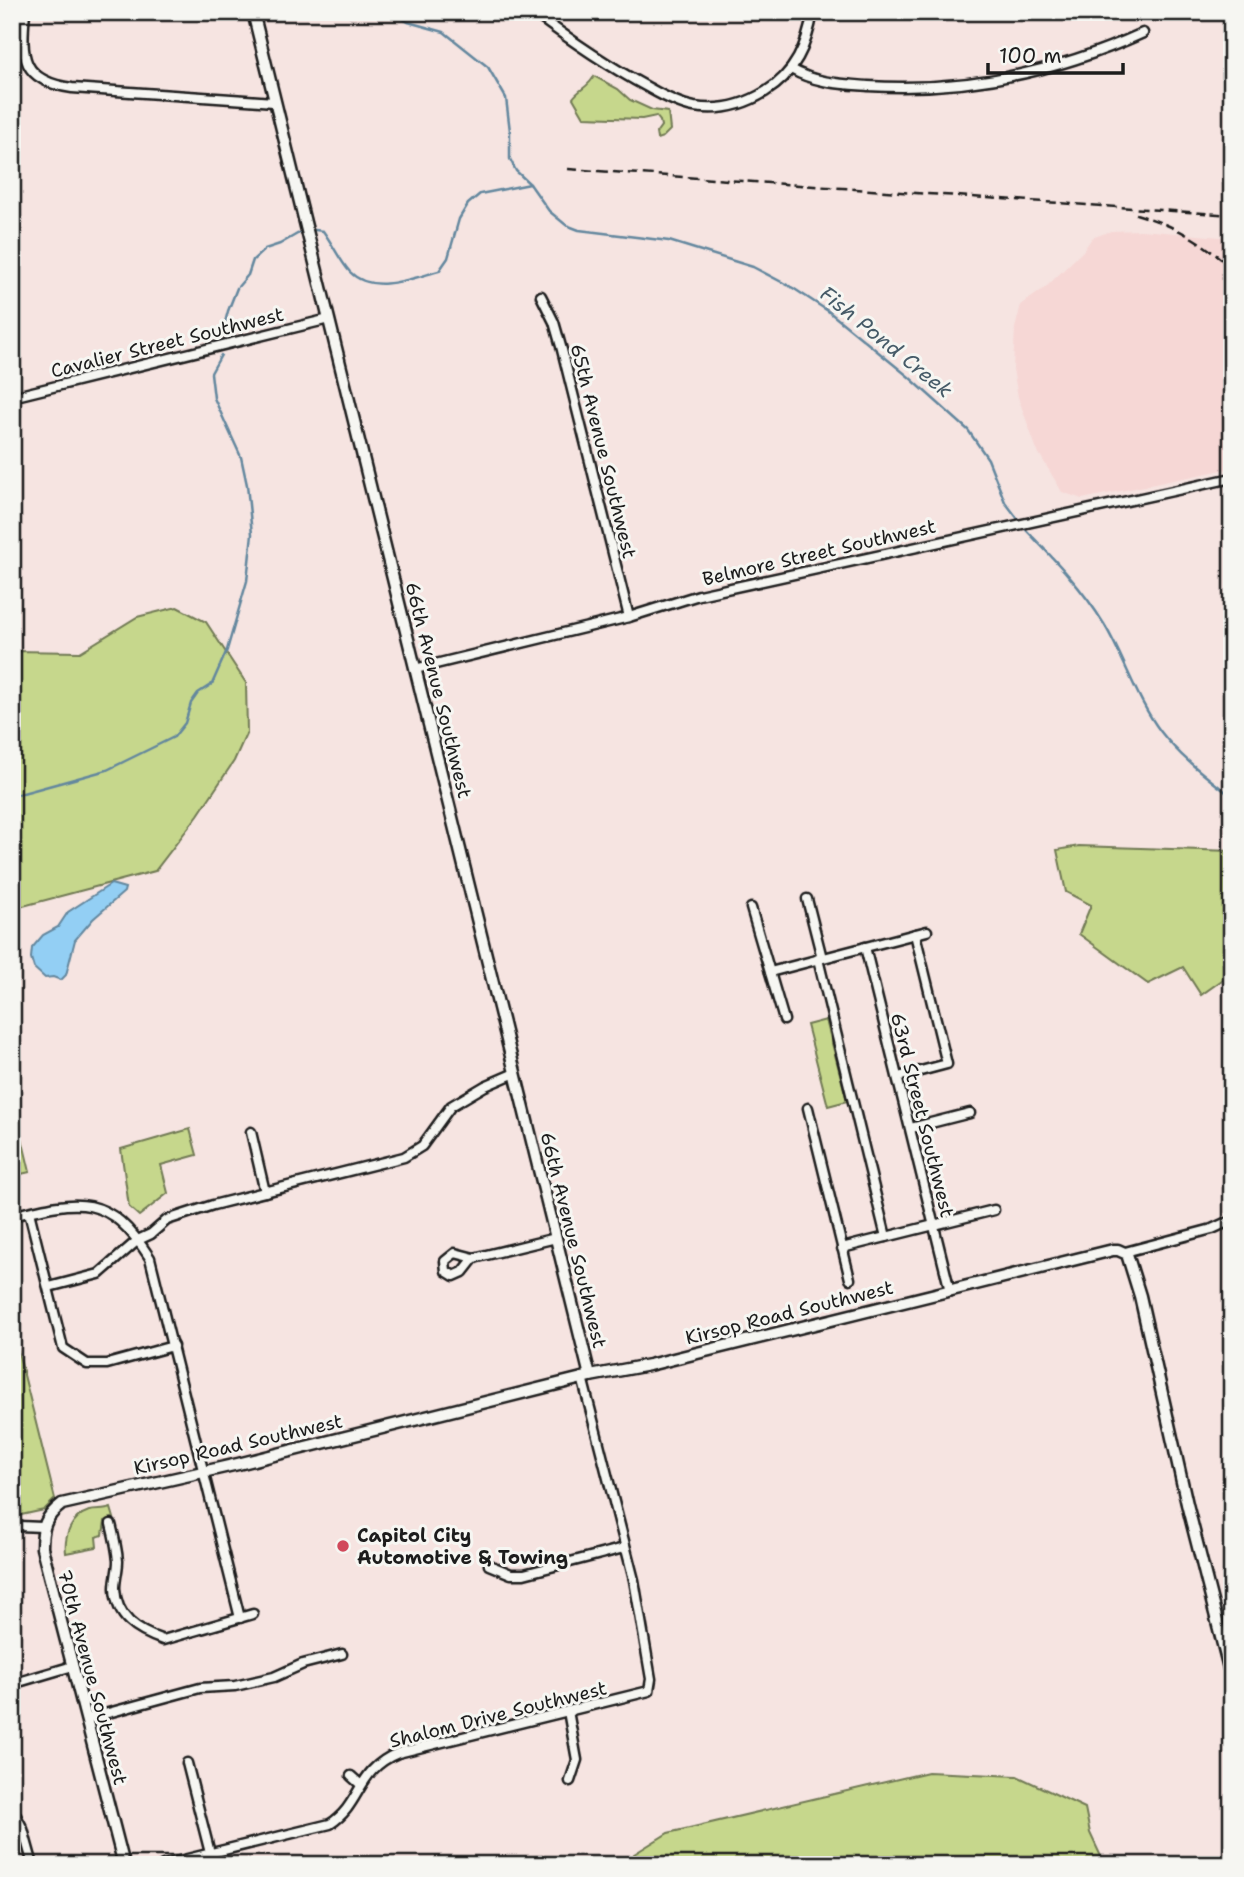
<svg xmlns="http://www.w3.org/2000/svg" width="1244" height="1877" font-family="'Shantell Sans',sans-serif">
  <rect width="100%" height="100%" fill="#f6e4e1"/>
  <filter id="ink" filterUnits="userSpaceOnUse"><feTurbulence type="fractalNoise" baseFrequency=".0143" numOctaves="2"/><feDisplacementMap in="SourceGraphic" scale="14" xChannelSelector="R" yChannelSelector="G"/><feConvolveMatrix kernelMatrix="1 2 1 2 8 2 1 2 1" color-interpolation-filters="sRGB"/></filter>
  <g filter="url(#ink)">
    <path fill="#f6d7d5" d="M 1141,230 L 1232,238 L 1232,468 L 1082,499 L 1062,492 L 1037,450 L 1018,397 L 1013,369 L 1015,328 L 1021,305 L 1046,287 L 1083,251 L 1092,238 L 1111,231 Z"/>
    <g fill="#c6d78c" stroke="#717a54" stroke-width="2">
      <path d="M 594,76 L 618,89 L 630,100 L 652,110 L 668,112 L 670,130 L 663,137 L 657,139 L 656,133 L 661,126 L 660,121 L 656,116 L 642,119 L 584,117 L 573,98 C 579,89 590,86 594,76 Z"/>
      <path d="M 177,607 L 206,622 L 246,683 L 247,732 L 234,761 L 198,815 L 155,871 L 12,909 L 12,651 L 80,652 L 137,617 Z"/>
      <path d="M 1079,846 L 1232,851 L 1232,973 L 1201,995 L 1183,967 L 1148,984 L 1079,934 L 1091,905 L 1066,892 L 1057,850 Z"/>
      <path d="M 826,1020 L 847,1101 L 828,1106 L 807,1025 Z"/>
      <path d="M 12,1096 L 30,1172 L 12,1176 Z"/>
      <path d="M 190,1129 L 197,1155 L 161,1165 L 168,1193 L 139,1216 L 129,1207 L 121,1149 Z"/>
      <path d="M 12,1327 L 55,1499 L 44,1510 L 12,1517 Z"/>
      <path d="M 111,1508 L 114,1518 L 105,1521 L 103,1535 L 96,1537 L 97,1547 L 66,1553 C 64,1536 71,1517 89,1511 C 97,1509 104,1511 111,1508 Z"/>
      <path d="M 928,1772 L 1017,1776 L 1085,1808 L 1090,1833 L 1105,1865 L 632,1865 L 634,1854 L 668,1833 Z"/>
    </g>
    <path fill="#93cff4" stroke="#63879e" stroke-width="2" d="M 111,884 L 125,888 L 124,892 L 93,919 L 75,940 L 66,975 L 61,980 L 53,977 L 45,978 L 34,968 L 31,958 L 32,948 L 43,935 L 58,927 L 68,912 Z"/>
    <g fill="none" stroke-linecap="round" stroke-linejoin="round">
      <g stroke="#63879e" stroke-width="2.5">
        <path d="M 336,12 L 352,16 L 354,12"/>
        <path d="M 390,12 L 408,22 L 444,32 L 488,67 L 506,98 L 510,131 L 510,159 L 516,171 L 530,184 L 549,211 L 566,225 L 579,230 L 669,241 L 753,267 L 793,288 L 828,311 L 909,377 L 968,430 L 988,459 L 1005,502 L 1018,519"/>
        <path d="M 315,230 L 323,231 C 332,243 340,261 350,272 C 372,295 413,278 439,271 L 448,258 L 459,219 L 468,204 L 480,194 L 530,184"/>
        <path d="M 222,334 L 228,311 L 237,288 L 248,275 L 253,260 L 265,249 L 280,244 L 299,233"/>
        <path d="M 1026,530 C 1054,559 1083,589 1104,624 C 1125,659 1136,699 1161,732 C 1181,758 1207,777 1232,797"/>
        <path d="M 12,796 L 107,770 L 174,737 L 185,723 L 191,703 L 198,693 L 212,684 L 227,650 L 247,581 L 252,534 L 247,485 L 241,457 L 214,398 L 211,373 L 221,355"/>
      </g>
      <g stroke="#1c1c1c" stroke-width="13">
        <g id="minor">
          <path d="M 25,12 C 21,57 21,81 72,88 L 274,102"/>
          <path d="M 533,12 C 570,40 608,66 649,88 C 663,96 678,104 694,107 C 719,111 744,105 765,92 C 795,74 807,45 813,12"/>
          <path d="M 791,69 C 815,83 841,84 868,86 C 963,92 1057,72 1143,33"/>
          <path d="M 541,296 L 554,322 L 562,350 L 629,617"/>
          <path d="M 12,397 L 329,319"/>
          <path d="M 415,669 L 629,617 L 699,595 L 1232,478"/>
          <path d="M 807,899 L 822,958"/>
          <path d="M 751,908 L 784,1020"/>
          <path d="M 865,947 L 950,1291"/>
          <path d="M 818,959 L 886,1237"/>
          <path d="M 770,972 L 927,931"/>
          <path d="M 898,1077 L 947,1064 L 915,934"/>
          <path d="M 808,1108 L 850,1279"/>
          <path d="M 911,1128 L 970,1113"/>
          <path d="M 251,1132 L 265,1192"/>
          <path d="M 29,1212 L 63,1348 L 87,1364 L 107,1364 L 173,1346"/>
          <path d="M 12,1216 C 80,1199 108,1193 150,1258 L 240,1618"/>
          <path d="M 842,1248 L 994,1210"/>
          <path d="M 1125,1252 L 1212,1229 L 1225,1223"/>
          <path d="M 455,1253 L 474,1258 L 463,1272 L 454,1276 L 446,1271 L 445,1261 Z"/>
          <path d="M 474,1258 L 556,1238"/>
          <path d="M 49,1287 L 99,1274 L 138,1240 L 151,1234 L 167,1220 L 213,1205 L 404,1157 L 422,1146 L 451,1106 L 485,1086 L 515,1073"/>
          <path d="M 111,1524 C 114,1536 117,1549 118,1561 C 118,1570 115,1579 115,1588 C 116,1618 137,1631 163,1640 L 253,1614"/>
          <path d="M 12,1527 L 19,1526 L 42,1527"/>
          <path d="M 489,1565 L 511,1574 L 524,1574 L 624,1548"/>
          <path d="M 12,1684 L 73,1666"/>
          <path d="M 568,1711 L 577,1760 L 570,1781"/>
          <path d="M 86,1719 L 200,1688 L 235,1686 L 274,1677 L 303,1664 L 342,1654"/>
          <path d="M 187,1763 L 210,1853"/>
          <path d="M 351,1776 L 360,1784"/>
          <path d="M 12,1808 L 23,1829 L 33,1865"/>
          <path d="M 163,1865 L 330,1824 C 362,1804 356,1770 398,1753 L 649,1691 L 651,1679 L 634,1580 L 582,1377"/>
        </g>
      </g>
      <g stroke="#1c1c1c" stroke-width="15">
        <g id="tertiary">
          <path d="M 253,12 L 590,1376"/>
          <path d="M 124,1865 L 42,1548 C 42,1527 45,1517 62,1504 L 238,1464 L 590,1376 L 649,1365 L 1113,1250 L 1118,1250 L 1127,1254 L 1140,1296 L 1187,1504 L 1232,1680"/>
        </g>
      </g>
      <use href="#minor" stroke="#f6f6f2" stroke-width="8"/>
      <use href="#tertiary" stroke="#f6f6f2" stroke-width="10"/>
      <g stroke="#1c1c1c" stroke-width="2.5" stroke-dasharray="10 5" stroke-linecap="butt">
        <path d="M 568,169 L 1232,215"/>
        <path d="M 1136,214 C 1175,226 1202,240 1232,269"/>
      </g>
    </g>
  </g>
  <circle fill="#d1495b" stroke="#f6f6f2" stroke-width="2.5" cx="343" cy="1546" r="7"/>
  <g text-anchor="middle" stroke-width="6" stroke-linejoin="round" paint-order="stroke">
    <g font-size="19" fill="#1c1c1c" stroke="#f6f6f2">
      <text transform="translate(167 342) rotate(-14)" y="7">Cavalier Street Southwest</text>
      <text transform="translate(604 451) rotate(76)" y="7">65th Avenue Southwest</text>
      <text transform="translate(819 552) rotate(-13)" y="7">Belmore Street Southwest</text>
      <text transform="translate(439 690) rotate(76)" y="7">66th Avenue Southwest</text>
      <text transform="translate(923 1115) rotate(76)" y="7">63rd Street Southwest</text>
      <text transform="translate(574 1240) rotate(76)" y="7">66th Avenue Southwest</text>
      <text transform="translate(789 1312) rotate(-14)" y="7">Kirsop Road Southwest</text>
      <text transform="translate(238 1444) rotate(-13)" y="7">Kirsop Road Southwest</text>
      <text transform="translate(93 1677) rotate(75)" y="7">70th Avenue Southwest</text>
      <text transform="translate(498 1714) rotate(-14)" y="7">Shalom Drive Southwest</text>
    </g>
    <g font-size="19" font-weight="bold" fill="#1c1c1c" stroke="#f6f6f2" text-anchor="start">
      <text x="357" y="1542">Capitol City<tspan x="357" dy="22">Automotive &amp; Towing</tspan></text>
    </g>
    <g font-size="21" font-style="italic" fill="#465b68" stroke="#f6f6f2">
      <text transform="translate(886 342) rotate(39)" y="7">Fish Pond Creek</text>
    </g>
  </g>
  <rect width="1244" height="1877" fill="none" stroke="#f6f6f2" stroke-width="42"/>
  <rect x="21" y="21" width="1202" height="1835" fill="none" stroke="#1c1c1c" stroke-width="2.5" filter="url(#ink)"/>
  <path d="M988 63v10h135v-10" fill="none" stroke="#1c1c1c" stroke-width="3.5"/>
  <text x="999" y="63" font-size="21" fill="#1c1c1c" stroke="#f6f6f2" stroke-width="5" paint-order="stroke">100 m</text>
</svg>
